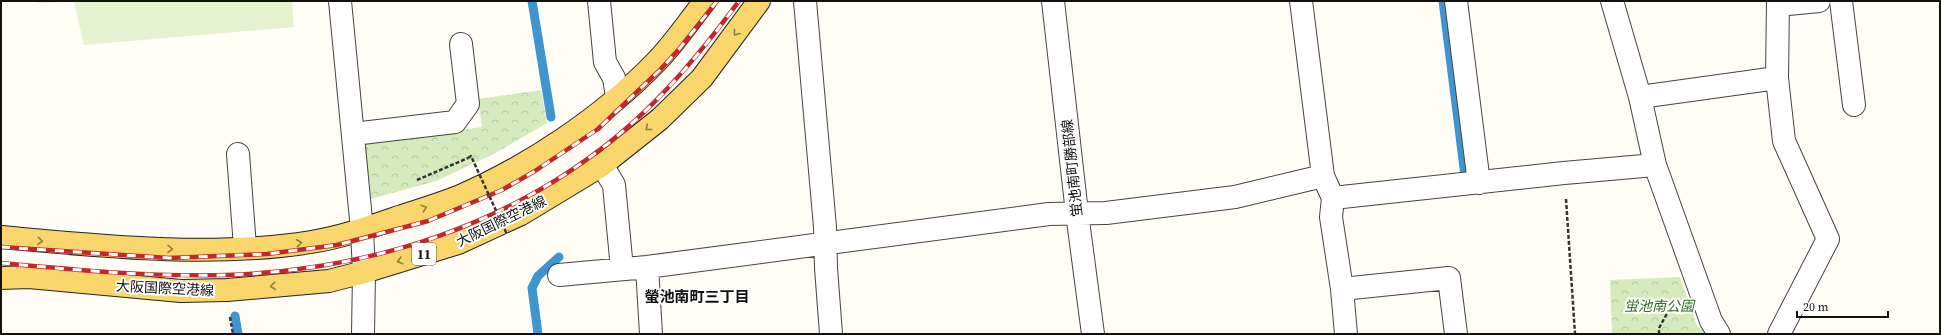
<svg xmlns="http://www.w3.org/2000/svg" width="1941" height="335" font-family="'Source Serif 4','Noto Sans JP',serif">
  <defs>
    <pattern id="park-crowns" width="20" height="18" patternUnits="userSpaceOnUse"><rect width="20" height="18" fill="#d5ebbd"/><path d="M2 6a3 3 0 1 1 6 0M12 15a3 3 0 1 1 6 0" fill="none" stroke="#b6c8a1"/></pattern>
  </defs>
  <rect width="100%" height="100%" fill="#fffdf5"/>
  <!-- park -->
  <path fill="url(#park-crowns)" d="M541,90L547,123L492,155L436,181L371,199L363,144L482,127L478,99Z
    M1680,277L1697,326L1707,334H1612L1610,280Z"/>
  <!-- pitch -->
  <path fill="#e6f2cf" d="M37,1H292L294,27L84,45L74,2L37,3Z"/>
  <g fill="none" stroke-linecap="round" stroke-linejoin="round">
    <!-- stream -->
    <path stroke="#3f96cf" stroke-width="9" d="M532,1L551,117
      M1443,1L1465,176
      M235,316L238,334
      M538,334L532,288L538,276L559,257"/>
    <defs>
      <path id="minor" d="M340,1L362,230L364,272L363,334
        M599,1L605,62L614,78L617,97
        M805,1L825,227L826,268L831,334
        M1053,1L1077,213L1093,334
        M1301,1L1323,176L1333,198L1331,217L1342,289L1346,334
        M1456,1L1479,183
        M1612,1L1640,97L1655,165L1711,321L1719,334
        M1778,1L1777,78L1784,141L1828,239L1779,334
        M1841,1L1854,105
        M1778,5L1819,1
        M1640,97L1777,78
        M353,134L455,122L468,104L461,44
        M238,154L245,247
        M602,165L614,185L622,269
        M1333,198L1564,173L1655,165
        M647,267L651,334
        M559,275L647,267L1049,214L1106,213L1235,197L1323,176
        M1342,289L1449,278L1456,334"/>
      <path id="major" d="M1,237C101,246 212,258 311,242C343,237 373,226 402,216C421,210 440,204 458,197C528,167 603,117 656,62C674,44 689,21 705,1
        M1,278L29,277L181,291L227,290L329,281L364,272L458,243L521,214L602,165L660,119L702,78L759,1"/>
    </defs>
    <!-- minor casing -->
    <use href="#minor" stroke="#444" stroke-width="24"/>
    <!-- major casing -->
    <use href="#major" stroke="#222" stroke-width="24"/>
    <!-- path -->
    <path stroke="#333" stroke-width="2.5" stroke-dasharray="4 2" stroke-linecap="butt" d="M417,180L468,158
      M1566,199L1575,334
      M230,317L233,334
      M1659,334V328L1669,310L1678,308"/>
    <!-- minor -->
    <use href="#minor" stroke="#fff" stroke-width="22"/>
    <!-- major -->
    <use href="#major" stroke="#f9d66b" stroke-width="22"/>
    <defs>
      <path id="rail" d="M1,247L169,258L267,254L337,245L428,221L502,190L535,171L598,129L660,70L680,48L717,1
        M1,263C76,270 151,277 226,275C373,270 517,224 629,126C671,89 706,46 739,1"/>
    </defs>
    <!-- rail casing -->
    <use href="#rail" stroke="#c4262e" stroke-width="4.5"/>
    <!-- rail -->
    <use href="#rail" stroke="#fff" stroke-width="3" stroke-dasharray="9" stroke-linecap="butt"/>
    <!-- path-bridge -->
    <path stroke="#333" stroke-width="2.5" stroke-dasharray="4 2" stroke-linecap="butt" d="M468,158L471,156L504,228L506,232L509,231"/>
  </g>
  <!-- one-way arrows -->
  <defs><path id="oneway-chevron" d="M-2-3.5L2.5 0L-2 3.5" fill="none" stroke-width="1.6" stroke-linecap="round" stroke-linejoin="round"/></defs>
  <g stroke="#917d42">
    <use href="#oneway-chevron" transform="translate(736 33) rotate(128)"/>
    <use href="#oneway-chevron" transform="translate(648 128) rotate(141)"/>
    <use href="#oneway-chevron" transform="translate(424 208) rotate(-19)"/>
    <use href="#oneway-chevron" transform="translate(40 241) rotate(5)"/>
    <use href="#oneway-chevron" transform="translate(299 243) rotate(-6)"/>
    <use href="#oneway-chevron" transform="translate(170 249) rotate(1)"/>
    <use href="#oneway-chevron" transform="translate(400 261) rotate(163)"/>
    <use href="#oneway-chevron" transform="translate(273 286) rotate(175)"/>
  </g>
  <g text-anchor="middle" stroke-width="4" stroke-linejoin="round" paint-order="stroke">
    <!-- shield labels -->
    <rect fill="#fff" stroke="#585858" stroke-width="1" x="412" y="243" width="24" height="22" rx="3"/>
    <g font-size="13" font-weight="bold" fill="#111">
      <text x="424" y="259">11</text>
    </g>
    <!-- street labels -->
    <g font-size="14" fill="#111" stroke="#fff">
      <text transform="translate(1072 168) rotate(-96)" y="5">蛍池南町勝部線</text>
      <text transform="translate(501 221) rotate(-26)" y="5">大阪国際空港線</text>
      <text transform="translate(165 288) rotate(3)" y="5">大阪国際空港線</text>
    </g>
    <!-- park labels -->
    <g font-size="14" font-style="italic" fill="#2f6b1f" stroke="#fff">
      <text x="1659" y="311">蛍池南公園</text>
    </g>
    <!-- neighbourhood labels -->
    <g font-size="15" font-weight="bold" fill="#111" stroke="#fff">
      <text x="697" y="302">螢池南町三丁目</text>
    </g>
  </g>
  <!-- border -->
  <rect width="1941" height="335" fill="none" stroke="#111111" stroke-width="4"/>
  <!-- scale -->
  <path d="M1797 311v6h91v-6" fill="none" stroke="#111111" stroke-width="2"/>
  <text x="1803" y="311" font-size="12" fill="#111111" stroke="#ffffff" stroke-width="3" paint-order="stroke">20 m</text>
</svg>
